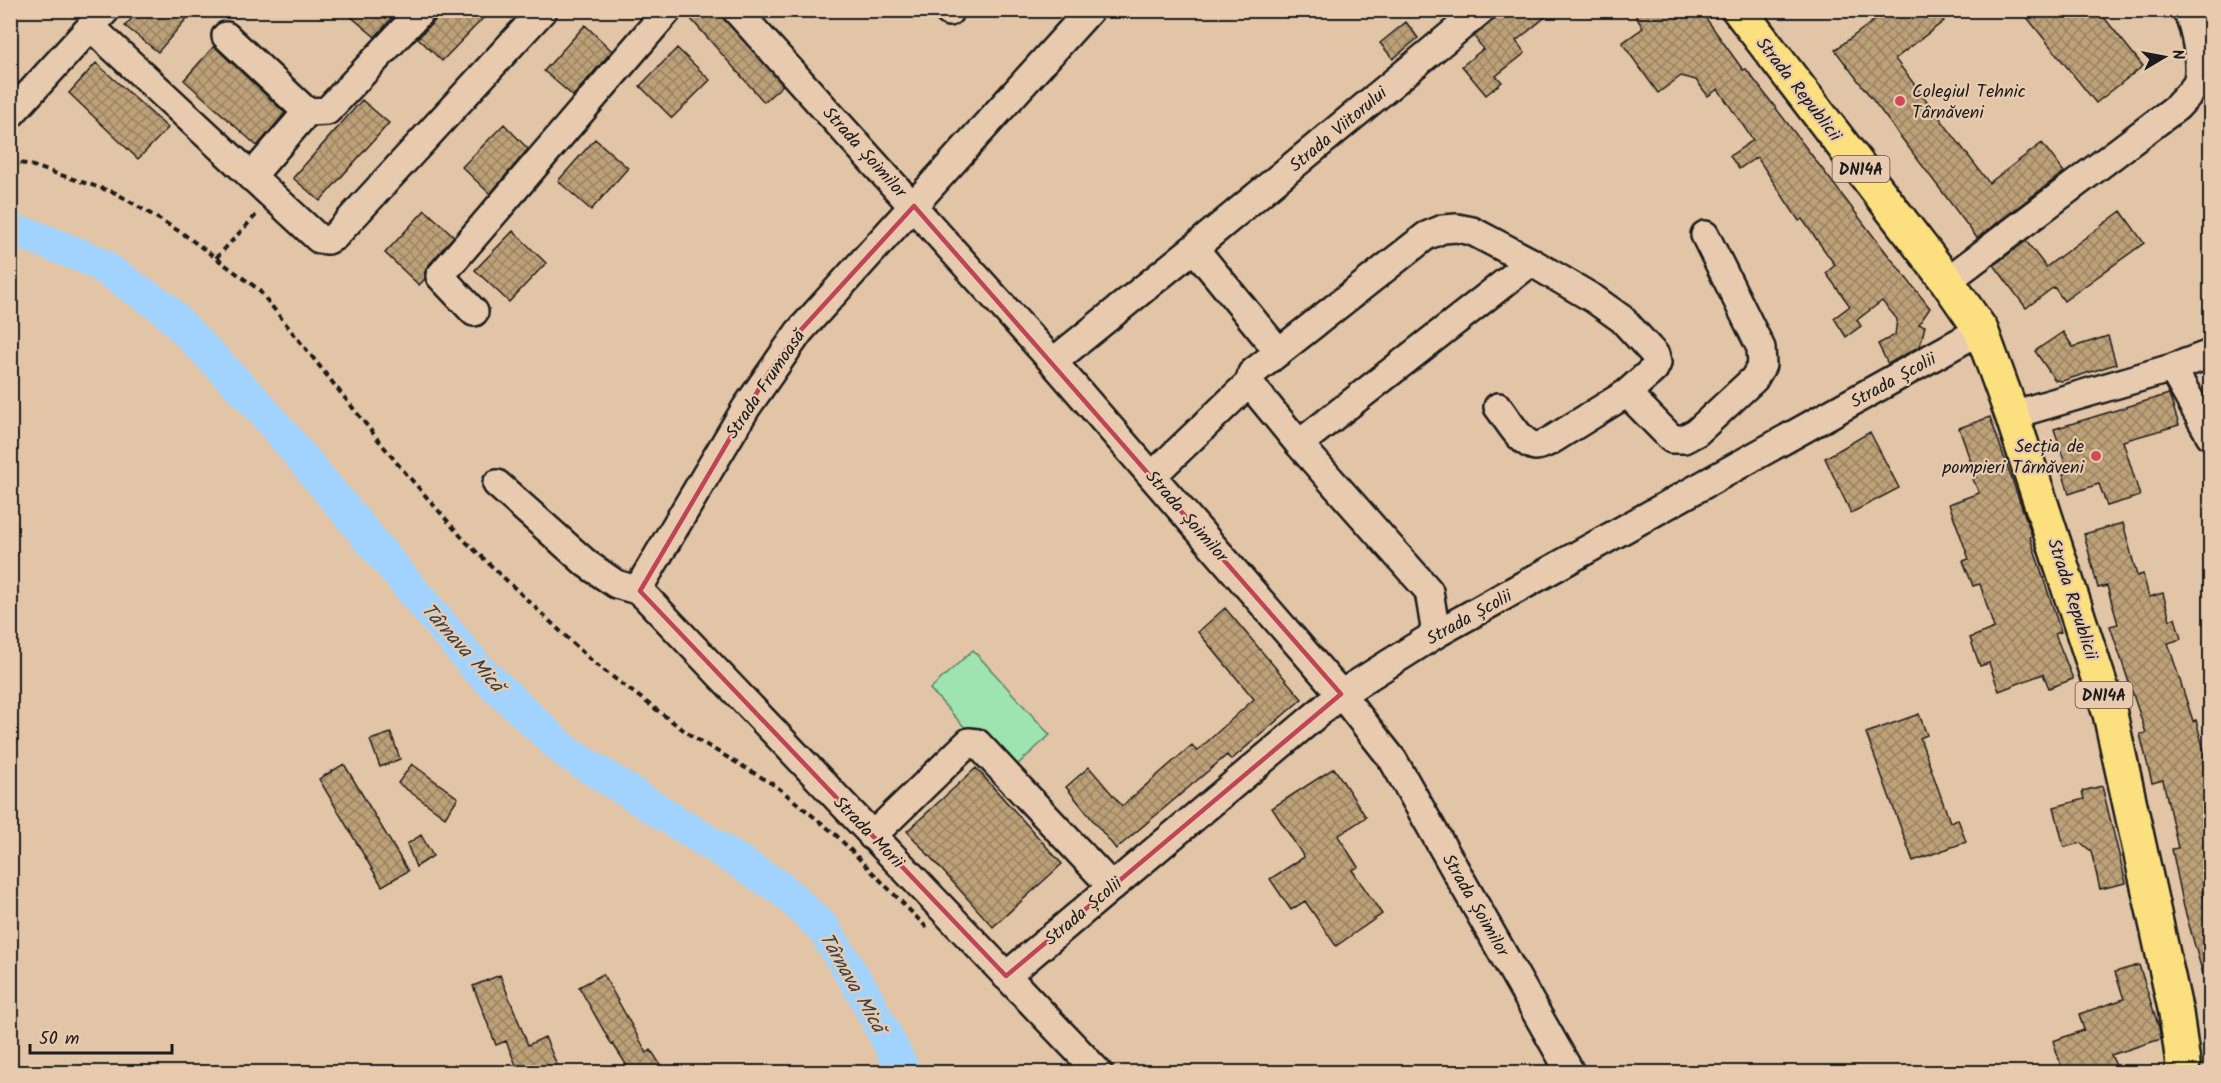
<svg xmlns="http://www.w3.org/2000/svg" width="2221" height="1083" font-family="Kalam,sans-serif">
  <defs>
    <pattern id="building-cross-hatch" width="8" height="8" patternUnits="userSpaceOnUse" patternTransform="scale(1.5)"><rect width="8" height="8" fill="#bda178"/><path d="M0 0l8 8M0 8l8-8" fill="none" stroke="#998262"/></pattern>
  </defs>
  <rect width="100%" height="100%" fill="#e2c5a6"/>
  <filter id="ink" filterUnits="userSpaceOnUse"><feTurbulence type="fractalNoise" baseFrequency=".0167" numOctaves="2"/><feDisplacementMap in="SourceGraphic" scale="12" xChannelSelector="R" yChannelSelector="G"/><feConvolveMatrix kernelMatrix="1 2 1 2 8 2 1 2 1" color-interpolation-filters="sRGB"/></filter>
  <g filter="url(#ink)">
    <!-- pitch -->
    <path fill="#9de4b1" stroke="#5c8066" stroke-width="1.5" d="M973,650L1050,735L1007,774L930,689Z"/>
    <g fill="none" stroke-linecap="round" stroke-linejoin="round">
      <!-- river -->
      <path stroke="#a2d3fe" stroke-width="34" d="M10,231L32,236L96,262L164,308L259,406L476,667L566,752L782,889L823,928L864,994L904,1072"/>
    </g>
    <!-- building -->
    <path fill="url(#building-cross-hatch)" stroke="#1c1c1c" stroke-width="1.5" d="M139,10H194L158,52L125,26Z
      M343,10H388L394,16L375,37Z
      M445,10H491L442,61L418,38Z
      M683,10H717L783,85L764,102Z
      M1506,10H1554L1516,41L1525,53L1496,76L1502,82L1486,95L1462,66L1483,49L1474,36Z
      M1632,10H1700L1743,70L1746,69L1874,237L1930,308L1919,324L1925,326L1920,346L1888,364L1878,344L1895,335L1897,319L1882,301L1857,320L1861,326L1846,337L1834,318L1850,306L1826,273L1835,265L1802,219L1799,221L1757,157L1739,169L1730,156L1753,140L1718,89L1708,96L1696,80L1681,76L1658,93L1622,43L1643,28Z
      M1888,10H1937L1944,21L1895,59L1989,183L2042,143L2064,172L1977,238L1835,50Z
      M2021,10H2098L2143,66L2096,103Z
      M1406,22L1418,38L1393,59L1380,43Z
      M585,25L612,51L573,96L544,71Z
      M214,46L285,113L257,146L184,80Z
      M677,48L710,80L672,118L640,86Z
      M96,63L168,128L138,159L69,93Z
      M362,100L389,123L320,201L293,178Z
      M504,124L528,149L490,194L462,167Z
      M595,139L628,168L591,210L558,181Z
      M425,210L454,236L428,266L425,272V279L419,285L385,253Z
      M2121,211L2144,243L2064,301L2054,287L2026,308L1994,265L2026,241L2046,267Z
      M513,231L546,263L509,302L475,270Z
      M2063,332L2073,347L2108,336L2116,364L2062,381L2055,380L2035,351Z
      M2169,394L2179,425L2123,441L2140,496L2107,506L2099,484L2069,494L2063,474L2068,473L2054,429Z
      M1990,417L2032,536L2030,537L2061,632L2055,634L2073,679L2049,688L2043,674L1999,691L1989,663L1980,666L1970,638L1994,628L1980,584L1973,586L1963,561L1969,559L1949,504L1979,493L1973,479L1976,477L1959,428Z
      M1870,432L1899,488L1851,513L1825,458Z
      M2123,523L2137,576L2143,574L2149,597L2163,593L2170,620L2175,618L2181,639L2168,643L2193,721L2196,720L2211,778V889L2202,891L2211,923V985H2206L2184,907L2172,849L2178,848L2163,780L2152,783L2140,734L2146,733L2110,626L2118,624L2107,586L2098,588L2084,534Z
      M1225,608L1302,699L1231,760L1227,755L1116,849L1066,787L1089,767L1122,806L1192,745L1197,751L1254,699L1198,632Z
      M1919,714L1927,735L1920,738L1950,822L1958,819L1966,842L1913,861L1866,733Z
      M391,733L400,759L380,767L370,740Z
      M344,764L408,871L382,886L319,779Z
      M412,764L458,798L445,817L398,783Z
      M976,768L1062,864L993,927L907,831Z
      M1334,768L1366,817L1338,836L1358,867L1352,870L1382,914L1336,946L1305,901L1291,910L1270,879L1304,857L1272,808Z
      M2102,786L2126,883L2100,889L2091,851L2081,843L2064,847L2054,807L2084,799L2082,791Z
      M421,835L433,856L416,867L407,844Z
      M2139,965L2159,1028L2161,1039L2111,1055L2119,1072H2063L2053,1041L2084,1030L2079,1014L2124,999L2115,972Z
      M603,974L647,1053L651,1050L665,1072H631L613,1044L612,1045L579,987Z
      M500,975L528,1045L545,1037L560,1072H519L506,1041L496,1045L473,986Z"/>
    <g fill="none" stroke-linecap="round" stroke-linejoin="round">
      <defs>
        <path id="minor" d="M736,10L1053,362L1341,694L1393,760L1570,1072
          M947,10L949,12
          M91,27L319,239L328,240L335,236L543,10
          M226,36L307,112L327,111L422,10
          M10,115L106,10
          M251,177L307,112
          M1194,248L1279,352
          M1947,281L2177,107C2183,100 2191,93 2196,85C2204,71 2195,24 2186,10
          M474,312L440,276L668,10
          M1053,362L1194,248L1481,10
          M2172,368L2210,435
          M1627,393L1672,439H1684L1697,432L1754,379L1762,365L1761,348L1705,235
          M2012,415L2172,368L2210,354
          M1299,444L1531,262
          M1152,476L1250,382
          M497,484L587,564L616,584L640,591
          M640,591L641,584L746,408L799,332L1090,10
          M640,591L1098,1072
          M1436,634L1429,591L1299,444L1254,389L1250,382L1252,373L1426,236L1443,229L1457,228L1472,231L1531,262L1594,299L1622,319L1655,355L1657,363L1654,369L1627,393L1550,441C1546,443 1540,446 1536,446C1520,444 1507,418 1498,407
          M872,836L969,742L977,743L1112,887
          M1006,976L1341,694L1436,634L1981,330"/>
        <path id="major" d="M1739,10L1947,281L1981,330L2012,415L2110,714L2176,1013L2183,1063L2181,1072"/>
      </defs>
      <!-- minor casing -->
      <use href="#minor" stroke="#1c1c1c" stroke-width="32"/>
      <!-- major casing -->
      <use href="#major" stroke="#1c1c1c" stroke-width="38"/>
      <!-- path -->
      <path stroke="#1c1c1c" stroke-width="4" stroke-dasharray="6 4.5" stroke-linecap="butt" d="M10,162L27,164L116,193L182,233L258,289L396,462L465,541L594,663L693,737L776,786L835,834L930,931
        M216,258L258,213"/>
      <!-- minor -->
      <use href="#minor" stroke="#e8cbaf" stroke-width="27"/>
      <!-- major -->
      <use href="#major" stroke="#fce080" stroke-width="33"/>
    </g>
  </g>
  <!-- marked area -->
  <path fill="none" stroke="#bf4455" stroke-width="4.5" stroke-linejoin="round" d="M914,206L1341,694L1006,976L640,591L769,372L799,332Z"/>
  <!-- markers -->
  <g fill="#d1495b" stroke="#e8cbaf" stroke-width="2">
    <circle cx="1900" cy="101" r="6"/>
    <circle cx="2096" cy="456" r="6"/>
  </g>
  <g text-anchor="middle" stroke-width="4.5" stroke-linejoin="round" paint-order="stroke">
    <!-- shield labels -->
    <g fill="#e8cbaf" stroke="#595048" stroke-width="1.5">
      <rect x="1832.5" y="156" width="57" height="26" rx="4.5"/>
      <rect x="2075.5" y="682" width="57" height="26" rx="4.5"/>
    </g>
    <g font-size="16" font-weight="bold" fill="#1c1c1c">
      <text x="1861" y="175">DN14A</text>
      <text x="2104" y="701">DN14A</text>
    </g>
    <!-- street labels -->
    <g font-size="18" fill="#1c1c1c" stroke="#e8cbaf">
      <text transform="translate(1799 89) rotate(52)" y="6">Strada Republicii</text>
      <text transform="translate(1338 129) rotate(-40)" y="6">Strada Viitorului</text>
      <text transform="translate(865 152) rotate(48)" y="6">Strada Șoimilor</text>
      <text transform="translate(1893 380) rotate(-29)" y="6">Strada Școlii</text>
      <text transform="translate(765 384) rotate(-56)" y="6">Strada Frumoasă</text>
      <text transform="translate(1187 516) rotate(49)" y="6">Strada Șoimilor</text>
      <text transform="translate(2073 599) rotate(72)" y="6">Strada Republicii</text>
      <text transform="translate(1469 617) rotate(-29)" y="6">Strada Școlii</text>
      <text transform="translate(869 832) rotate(46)" y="6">Strada Morii</text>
      <text transform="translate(1476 905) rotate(60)" y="6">Strada Șoimilor</text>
      <text transform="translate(1083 911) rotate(-40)" y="6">Strada Școlii</text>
    </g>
    <!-- poi labels -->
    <g font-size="18" fill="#1c1c1c" stroke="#e8cbaf" text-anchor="start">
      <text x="1912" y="97">Colegiul Tehnic<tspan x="1912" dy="21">Târnăveni</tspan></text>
      <text x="2084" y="452" text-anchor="end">Secția de<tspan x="2084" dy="21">pompieri Târnăveni</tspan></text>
    </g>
    <!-- water labels -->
    <g font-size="20" font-style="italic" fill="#374149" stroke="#e8cbaf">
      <text transform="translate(463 647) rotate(48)" y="7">Târnava Mică</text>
      <text transform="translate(853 982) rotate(60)" y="7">Târnava Mică</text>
    </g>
  </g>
  <!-- margin -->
  <rect width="2221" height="1083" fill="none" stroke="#e8cbaf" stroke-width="36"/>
  <rect x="18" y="18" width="2185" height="1047" fill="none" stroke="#1c1c1c" stroke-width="2" filter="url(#ink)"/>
  <!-- north arrow -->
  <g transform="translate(2164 57) rotate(80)" stroke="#e8cbaf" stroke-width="4.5" paint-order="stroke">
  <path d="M0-4.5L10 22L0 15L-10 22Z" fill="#1c1c1c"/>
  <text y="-9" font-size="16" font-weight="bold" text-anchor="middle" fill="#1c1c1c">N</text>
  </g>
  <!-- scale -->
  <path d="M30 1044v9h142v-9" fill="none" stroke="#1c1c1c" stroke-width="3"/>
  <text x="39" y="1044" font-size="18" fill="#1c1c1c" stroke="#e8cbaf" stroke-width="4.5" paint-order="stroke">50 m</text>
</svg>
